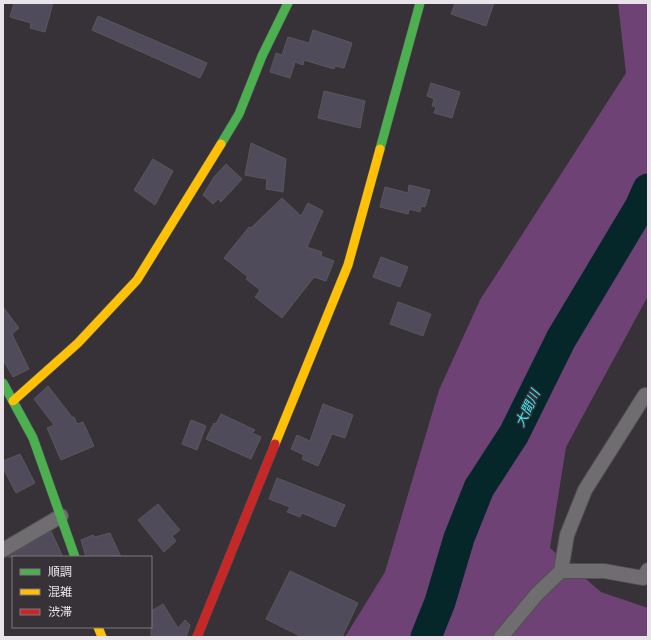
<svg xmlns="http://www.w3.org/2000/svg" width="651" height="640" font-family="Literata,'Noto Sans JP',serif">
  <rect width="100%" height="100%" fill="#363237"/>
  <!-- forest -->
  <path fill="#6f4275" d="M618,3H648V296L566,447L550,548L601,592L648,608V637H345L385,572L439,390L480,300L626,73Z"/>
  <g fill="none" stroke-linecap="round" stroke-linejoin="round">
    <!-- river -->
    <path stroke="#05272a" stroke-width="31" d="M426,637L440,602L459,538L479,488L514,434L561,339L640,207L648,189"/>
  </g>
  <!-- building -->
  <path fill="#504b5a" stroke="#59575b" d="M14,3H53L45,32L30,28L31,23L10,17Z
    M455,3H494L486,26L451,14Z
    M98,16L207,63L200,78L92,30Z
    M313,30L352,43L344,68L335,66L334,69L304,60L303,65L295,62L290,78L270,72L276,53L282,55L288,37L309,43Z
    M431,83L460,92L452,118L434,113L436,107L432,106L434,99L427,96Z
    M324,91L365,101L360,128L318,118Z
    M251,143L286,159L283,192L266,189L267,179L245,175Z
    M153,159L173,171L155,205L134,190Z
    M226,164L242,179L221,202L218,199L213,204L203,195L214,177Z
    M409,185L430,190L425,207L421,206L420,212L409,209L408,214L380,207L385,187L408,193Z
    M282,198L301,216L308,203L323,211L307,247L322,252L321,256L334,261L326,281L314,277L282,318L255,297L260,290L246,279L248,277L224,258L249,227L251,228Z
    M381,257L408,267L400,287L373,277Z
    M398,302L431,314L423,336L390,324Z
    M3,307L19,328L12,334L29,369L13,377L3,360Z
    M48,386L72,417H74L77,424L83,422L94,446L61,460L47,428L54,425L34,399Z
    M323,404L353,415L345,438L332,434L318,466L302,459L304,455L291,449L297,435L310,441Z
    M221,414L255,430L252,433L261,437L251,459L206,439L214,423L216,424Z
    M191,420L206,426L197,450L182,444Z
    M20,454L35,483L16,493L3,468V461Z
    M277,478L345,505L335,527L302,513L300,517L287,512L290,507L269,499Z
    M158,504L180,530L172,536L176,541L164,552L138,520Z
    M51,531L63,557H8Z
    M110,533L121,557H86L81,540L93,535L95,537Z
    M290,571L358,603L342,637H302L266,619Z
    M163,604L178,628L185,620L190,625L186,637H151V611Z"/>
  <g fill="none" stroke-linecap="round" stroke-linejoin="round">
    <defs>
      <path id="street" d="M3,550L61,516
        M561,571L567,535L585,490L645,395
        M501,637L537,594L561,571H604L643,578L648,570"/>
      <path id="fast" d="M221,144L239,114L262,56L288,3
        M380,149L420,3
        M3,383L33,438L75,557"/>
      <path id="slow" d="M13,401L78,343L137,280L221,144
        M275,444L348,265L380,149
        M98,627L102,637"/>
      <path id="jam" d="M197,637L275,444"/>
    </defs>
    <!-- street casing -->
    <use href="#street" stroke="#524f53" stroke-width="16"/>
    <!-- fast casing -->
    <use href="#fast" stroke="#524f53" stroke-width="10"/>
    <!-- slow casing -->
    <use href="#slow" stroke="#524f53" stroke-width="10"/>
    <!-- jam casing -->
    <use href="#jam" stroke="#524f53" stroke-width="10"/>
    <!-- street -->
    <use href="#street" stroke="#6f6d6f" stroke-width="14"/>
    <!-- fast -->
    <use href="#fast" stroke="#4caf50" stroke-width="9"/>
    <!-- slow -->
    <use href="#slow" stroke="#ffc107" stroke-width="9"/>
    <!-- jam -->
    <use href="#jam" stroke="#c62828" stroke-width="9"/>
  </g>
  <g text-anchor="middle" stroke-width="3" stroke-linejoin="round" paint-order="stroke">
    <!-- water labels -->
    <g font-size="13" font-style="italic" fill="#3af0fd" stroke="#373138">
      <text transform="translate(527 408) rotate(-64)" y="5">大間川</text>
    </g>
  </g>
  <!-- border -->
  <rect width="651" height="640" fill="none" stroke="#e9e4e9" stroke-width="8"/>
  <!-- legend -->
  <rect x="12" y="556" width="140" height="72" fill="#373138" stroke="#7e797f"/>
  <rect x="20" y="569" width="20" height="6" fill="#4caf50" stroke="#7e797f"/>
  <text x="48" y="576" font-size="12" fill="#e9e4e9">順調</text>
  <rect x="20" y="589" width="20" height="6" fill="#ffc107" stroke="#7e797f"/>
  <text x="48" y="596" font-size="12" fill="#e9e4e9">混雑</text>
  <rect x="20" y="609" width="20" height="6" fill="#c62828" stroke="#7e797f"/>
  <text x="48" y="616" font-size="12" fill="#e9e4e9">渋滞</text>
</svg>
